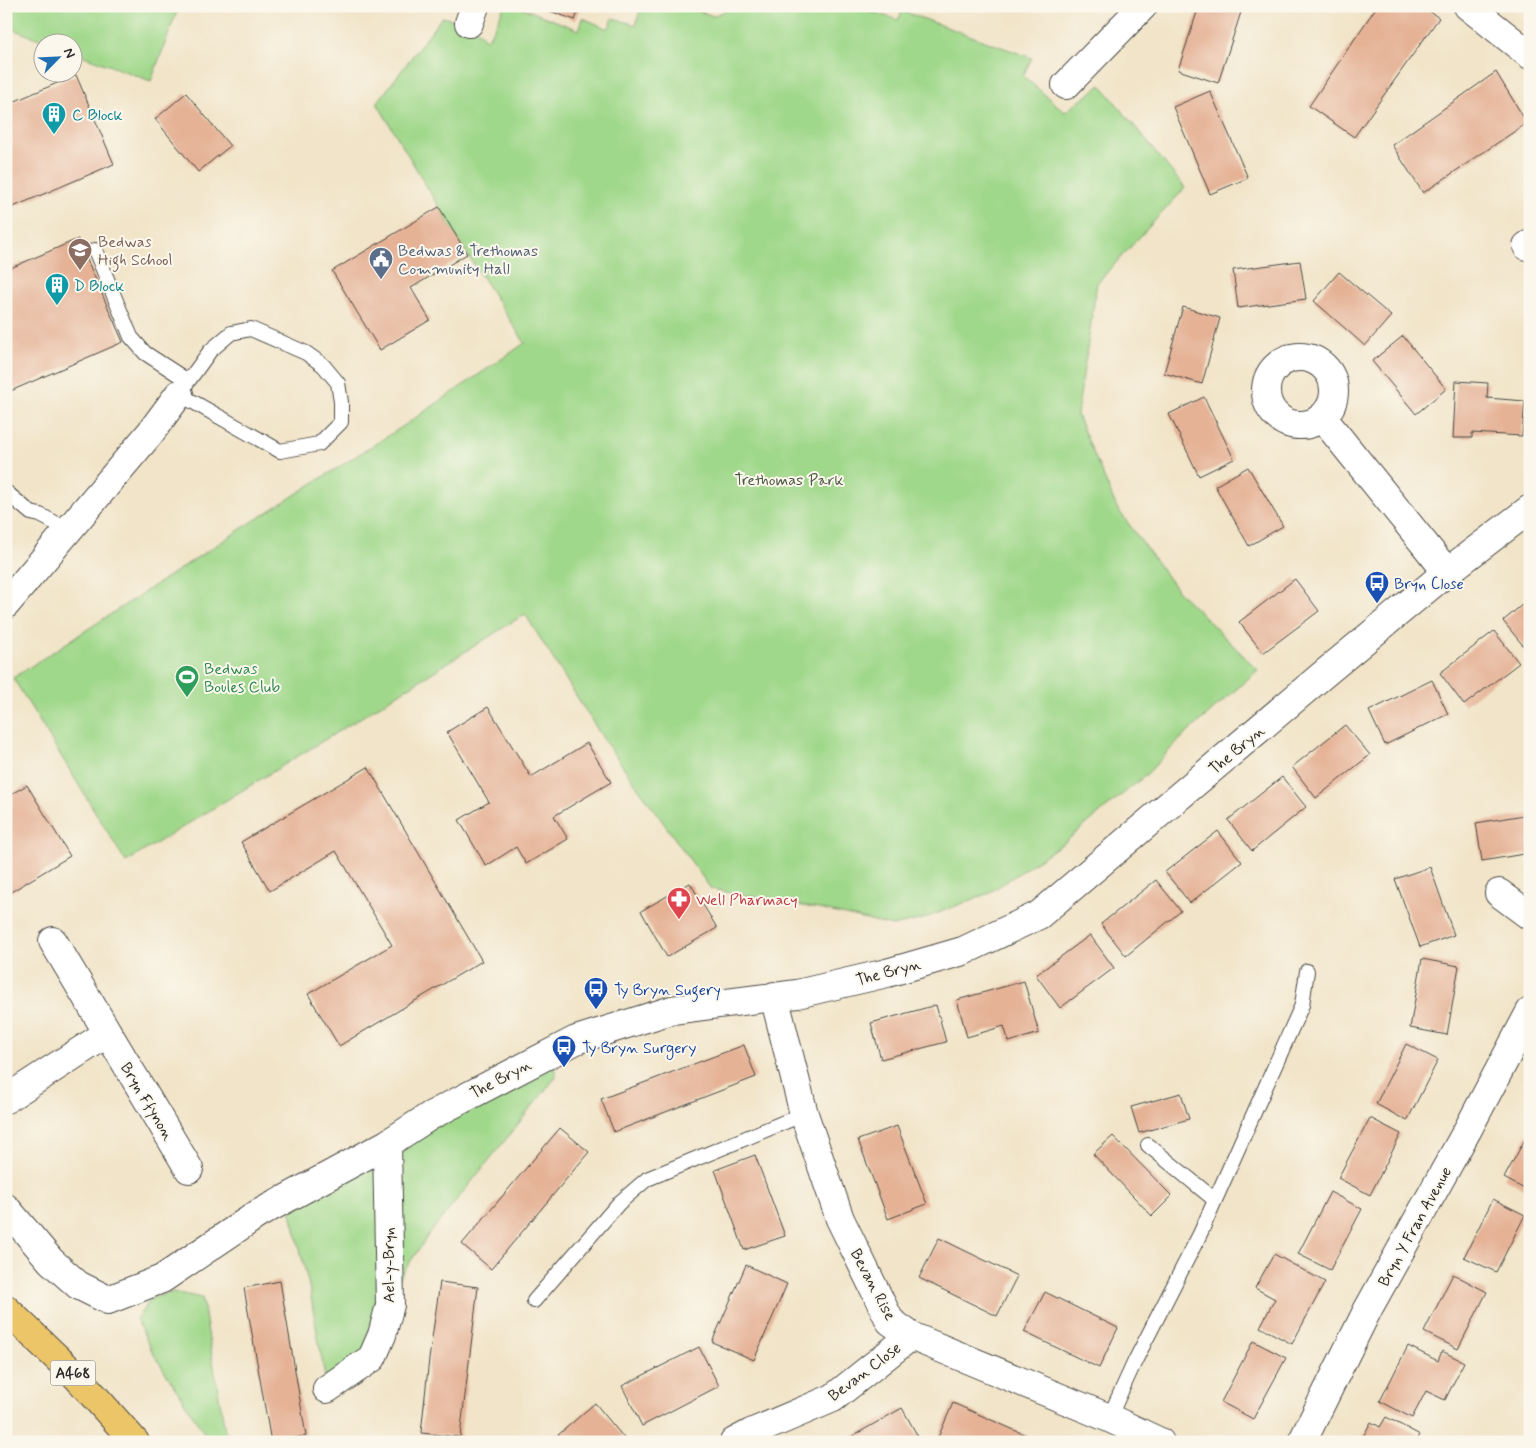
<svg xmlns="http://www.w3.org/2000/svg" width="1536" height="1448" font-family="Mynerve,sans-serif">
  <rect width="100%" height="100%" fill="#fbf7ec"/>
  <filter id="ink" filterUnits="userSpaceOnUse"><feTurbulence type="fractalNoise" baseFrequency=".02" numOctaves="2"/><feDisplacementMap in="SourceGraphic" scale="10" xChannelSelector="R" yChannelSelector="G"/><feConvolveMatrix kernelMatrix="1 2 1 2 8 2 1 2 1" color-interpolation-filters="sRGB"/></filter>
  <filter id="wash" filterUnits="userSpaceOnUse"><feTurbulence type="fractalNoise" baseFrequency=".0096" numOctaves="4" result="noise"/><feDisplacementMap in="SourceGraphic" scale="20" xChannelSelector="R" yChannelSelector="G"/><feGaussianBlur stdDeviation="1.12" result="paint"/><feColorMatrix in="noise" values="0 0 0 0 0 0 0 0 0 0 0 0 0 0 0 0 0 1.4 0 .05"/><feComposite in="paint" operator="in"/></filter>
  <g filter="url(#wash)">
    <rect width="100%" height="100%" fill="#f1e4c8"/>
    <!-- green -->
    <path fill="#a0d88b" stroke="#66825b" d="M6,6H179L151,81L73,52L72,42H48L6,27Z
      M504,6H517L579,30L583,18L608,29L613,18L636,25L641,6H685L713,16L737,6H854L898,20L902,11L1032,58L1023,76L1065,112L1101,85L1185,188L1097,283L1077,415L1117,508L1177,590L1258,670L1176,743L1147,774L1065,842L989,893L920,920L892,926L824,910L711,889L604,740L525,614L360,718L126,862L13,678L241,529L405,425L525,343L467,254L377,103L442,17L469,23L487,40L499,19Z
      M556,1049V1077L427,1237L390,1292L382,1334L327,1389L309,1286L287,1197Z
      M173,1292L202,1298L227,1442H210L153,1353L136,1319L152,1298Z"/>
    <g id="blocks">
      <!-- building -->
      <path fill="#e5b296" d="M536,6H580L575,20Z
        M1199,6H1243L1218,83L1178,70Z
        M1377,6H1422L1439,18L1354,137L1309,106Z
        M1496,72L1527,123L1423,193L1392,145Z
        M76,75L114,164L6,210V105Z
        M1210,91L1248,178L1210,194L1173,107Z
        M186,93L230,146L198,172L155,119Z
        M439,207L467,254L411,288L430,320L380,350L332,271Z
        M78,239L123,342L6,393V270Z
        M1300,261L1306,299L1238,308L1233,270Z
        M1339,272L1391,316L1365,346L1314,301Z
        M1183,307L1220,318L1202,384L1164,373Z
        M1403,336L1446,389L1416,414L1372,361Z
        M1456,381L1488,383L1487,398L1525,401L1522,436L1472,433V438H1453Z
        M1204,397L1234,459L1199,476L1169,414Z
        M1248,467L1283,526L1249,546L1215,486Z
        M1295,579L1319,611L1263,653L1239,622Z
        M1530,598V654L1503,621Z
        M1494,631L1519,663L1464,705L1440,673Z
        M1432,680L1448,714L1385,745L1369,711Z
        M488,707L531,777L587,743L611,782L554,816L568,839L526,864L516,847L486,866L459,820L489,802L447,732Z
        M1345,725L1370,755L1316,798L1292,767Z
        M368,767L482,961L339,1046L308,994L392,945L336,851L270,891L241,842Z
        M1282,777L1306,807L1252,851L1228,820Z
        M27,785L70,856L6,895V797Z
        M1530,814V853L1482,861L1476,823Z
        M1218,831L1242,862L1190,903L1165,872Z
        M1430,867L1454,935L1420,947L1395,879Z
        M1156,880L1181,911L1126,956L1101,924Z
        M690,883L717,928L667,957L641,911Z
        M1090,935L1114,968L1060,1008L1036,975Z
        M1422,959L1459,966L1447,1035L1410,1028Z
        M1024,981L1039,1033L1009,1042L1004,1026L967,1037L957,1000Z
        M936,1005L946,1042L881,1059L871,1023Z
        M1406,1044L1438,1060L1407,1121L1376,1104Z
        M744,1045L756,1077L614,1132L601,1099Z
        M1181,1093L1189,1119L1139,1133L1131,1107Z
        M1370,1118L1401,1134L1370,1195L1338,1178Z
        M897,1126L927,1204L888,1219L858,1140Z
        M560,1128L589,1152L491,1269L462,1244Z
        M1530,1130V1192L1504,1178Z
        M1113,1136L1172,1196L1152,1216L1093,1154Z
        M755,1155L785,1236L744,1250L715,1170Z
        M1330,1192L1362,1209L1330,1270L1298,1254Z
        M1493,1199L1525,1215L1496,1272L1464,1257Z
        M939,1238L1017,1276L997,1316L919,1278Z
        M1274,1254L1325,1282L1292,1344L1260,1327L1275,1299L1255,1288Z
        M746,1265L787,1284L754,1360L712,1342Z
        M1453,1274L1487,1292L1458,1349L1424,1332Z
        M280,1281L306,1436L271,1442L244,1288Z
        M440,1282L478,1287L460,1437L421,1433L429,1359Z
        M1045,1292L1118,1328L1099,1368L1024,1332Z
        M1253,1341L1286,1358L1253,1419L1221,1402Z
        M1408,1346L1438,1361L1442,1351L1464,1362L1445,1400L1426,1391L1412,1418L1380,1401Z
        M699,1347L719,1386L642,1426L622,1386Z
        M595,1403L624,1438L620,1442H550Z
        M953,1403L1030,1437L1028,1442H936Z
        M902,1408L921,1442H842L865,1429Z
        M1386,1417L1420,1435L1416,1442H1360L1371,1422L1380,1427Z
        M398,1438V1442H330V1440Z"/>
    </g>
  </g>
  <g filter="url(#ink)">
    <use href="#blocks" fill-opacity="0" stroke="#494743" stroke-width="1"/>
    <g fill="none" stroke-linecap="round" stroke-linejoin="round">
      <defs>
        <path id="service" d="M95,250L131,337L145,353L188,381
          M251,329L306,353L323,365L338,383L341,402V422L319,444L280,451L179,394L210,351L231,333Z
          M6,492L31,513L40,515L69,530
          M1148,1145L1215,1200
          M534,1301L619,1203L647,1179L804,1114
          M1109,1418L1135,1361L1200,1234L1302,1005L1307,971"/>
        <path id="minor" d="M1468,6L1530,55
          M469,23L475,6
          M1066,85L1143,6
          M1527,246L1530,244
          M1266 391a34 34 0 1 1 68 0a34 34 0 1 1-68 0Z
          M1322,417L1447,572
          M6,604L151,432L179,394
          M1499,893L1530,916
          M53,941L189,1169
          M774,996L804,1114L840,1219L890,1321L911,1336L1109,1418L1160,1442
          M6,1099L108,1033
          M6,1208L51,1261L78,1285L108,1300L162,1279L258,1214L387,1144L430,1116L576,1040L672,1010L797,994L887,973L963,951L1039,915L1325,673L1447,572L1530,509
          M327,1389L372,1358L382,1335L390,1305L387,1144
          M734,1442L751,1433L833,1398L911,1336
          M1302,1442L1368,1309L1468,1129L1530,1012"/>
        <path id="primary" d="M6,1309L78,1378L135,1442"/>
      </defs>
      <!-- service casing -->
      <use href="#service" stroke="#494743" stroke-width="16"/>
      <!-- minor casing -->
      <use href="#minor" stroke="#494743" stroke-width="30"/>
      <!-- primary casing -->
      <use href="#primary" stroke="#494743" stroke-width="30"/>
      <!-- service -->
      <use href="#service" stroke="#fff" stroke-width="14"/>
      <!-- minor -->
      <use href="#minor" stroke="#fff" stroke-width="28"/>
      <!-- primary -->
      <use href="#primary" stroke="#edc569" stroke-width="28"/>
    </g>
  </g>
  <!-- icons -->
  <defs>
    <symbol id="building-pin" viewBox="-11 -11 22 30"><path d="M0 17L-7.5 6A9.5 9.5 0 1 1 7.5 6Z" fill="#0f9aa8" stroke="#fbf7ec"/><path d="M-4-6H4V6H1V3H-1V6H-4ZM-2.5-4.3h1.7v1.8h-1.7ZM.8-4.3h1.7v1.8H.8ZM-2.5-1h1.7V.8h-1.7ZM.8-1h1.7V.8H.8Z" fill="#fff"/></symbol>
    <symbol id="school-pin" viewBox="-11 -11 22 30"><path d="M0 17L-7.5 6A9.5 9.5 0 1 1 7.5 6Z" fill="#8d6e63" stroke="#fbf7ec"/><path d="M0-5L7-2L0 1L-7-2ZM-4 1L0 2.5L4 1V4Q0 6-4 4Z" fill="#fff"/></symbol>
    <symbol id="civic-pin" viewBox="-11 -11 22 30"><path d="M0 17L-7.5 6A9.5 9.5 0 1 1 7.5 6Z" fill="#5c6f8a" stroke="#fbf7ec"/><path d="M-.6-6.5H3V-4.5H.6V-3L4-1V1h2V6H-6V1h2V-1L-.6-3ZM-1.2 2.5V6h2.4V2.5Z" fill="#fff"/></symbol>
    <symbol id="bus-pin" viewBox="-11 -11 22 30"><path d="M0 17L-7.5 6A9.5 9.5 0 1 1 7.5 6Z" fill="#1a4fb4" stroke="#fbf7ec"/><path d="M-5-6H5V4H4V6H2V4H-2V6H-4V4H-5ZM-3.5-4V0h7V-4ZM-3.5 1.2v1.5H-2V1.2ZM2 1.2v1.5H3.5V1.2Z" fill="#fff"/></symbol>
    <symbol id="stadium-pin" viewBox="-11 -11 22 30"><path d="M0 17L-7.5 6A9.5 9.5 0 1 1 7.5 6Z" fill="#2e9e5b" stroke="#fbf7ec"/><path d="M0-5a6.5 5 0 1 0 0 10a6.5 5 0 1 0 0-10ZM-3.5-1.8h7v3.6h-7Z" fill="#fff"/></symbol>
    <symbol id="pharmacy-pin" viewBox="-11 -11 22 30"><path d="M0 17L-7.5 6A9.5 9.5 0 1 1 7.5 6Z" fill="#e0444e" stroke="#fbf7ec"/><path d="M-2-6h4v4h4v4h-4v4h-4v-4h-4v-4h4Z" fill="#fff"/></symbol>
  </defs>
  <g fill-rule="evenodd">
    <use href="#building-pin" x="40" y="100" width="28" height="38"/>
    <use href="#school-pin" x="66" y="236" width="28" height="38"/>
    <use href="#civic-pin" x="367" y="245" width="28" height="38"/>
    <use href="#building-pin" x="43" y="271" width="28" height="38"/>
    <use href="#bus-pin" x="1363" y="569" width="28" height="38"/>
    <use href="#stadium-pin" x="173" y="663" width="28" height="38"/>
    <use href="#pharmacy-pin" x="665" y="885" width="28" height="38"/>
    <use href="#bus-pin" x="582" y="975" width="28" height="38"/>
    <use href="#bus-pin" x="550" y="1033" width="28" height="38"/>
  </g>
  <g text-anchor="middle" stroke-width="4" stroke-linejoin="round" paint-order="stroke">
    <!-- shield labels -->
    <rect fill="#fbf7ec" stroke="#696865" stroke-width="1" x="50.5" y="1360.5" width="45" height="25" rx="4"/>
    <g font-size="15" font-weight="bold" fill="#2b2b2b">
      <text x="73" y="1378">A468</text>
    </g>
    <!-- culture labels -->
    <g font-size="16" fill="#0d838f" stroke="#fbf7ec" text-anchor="start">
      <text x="72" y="120">C Block</text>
      <text x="74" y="291">D Block</text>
    </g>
    <!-- education labels -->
    <g font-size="16" fill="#785e54" stroke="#fbf7ec" text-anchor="start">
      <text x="98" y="247">Bedwas<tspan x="98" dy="18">High School</tspan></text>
    </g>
    <!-- service labels -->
    <g font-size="16" fill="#4e5e75" stroke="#fbf7ec" text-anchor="start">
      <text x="398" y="256">Bedwas &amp; Trethomas<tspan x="398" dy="18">Community Hall</tspan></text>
    </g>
    <!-- park labels -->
    <g font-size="16" fill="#485643" stroke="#fbf7ec">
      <text x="789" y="485">Trethomas Park</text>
    </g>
    <!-- transit labels -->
    <g font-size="16" fill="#164399" stroke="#fbf7ec" text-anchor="start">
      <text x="1394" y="589">Bryn Close</text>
      <text x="614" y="995">Ty Bryn Sugery</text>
      <text x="582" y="1053">Ty Bryn Surgery</text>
    </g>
    <!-- leisure labels -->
    <g font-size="16" fill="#27864d" stroke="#fbf7ec" text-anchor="start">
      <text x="204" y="674">Bedwas<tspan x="204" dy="18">Boules Club</tspan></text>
    </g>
    <!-- street labels -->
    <g font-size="16" fill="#2b2b2b" stroke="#fbf7ec">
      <text transform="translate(1236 749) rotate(-40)" y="6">The Bryn</text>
      <text transform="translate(888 971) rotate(-15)" y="6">The Bryn</text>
      <text transform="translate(500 1078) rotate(-28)" y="6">The Bryn</text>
      <text transform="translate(148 1101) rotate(59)" y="6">Bryn Ffynon</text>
      <text transform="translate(1414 1226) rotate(-61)" y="6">Bryn Y Fran Avenue</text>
      <text transform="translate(388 1265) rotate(-90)" y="6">Ael-y-Bryn</text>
      <text transform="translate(874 1284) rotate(62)" y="6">Bevan Rise</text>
      <text transform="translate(864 1371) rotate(-37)" y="6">Bevan Close</text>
    </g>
    <!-- health labels -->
    <g font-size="16" fill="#be3a42" stroke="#fbf7ec" text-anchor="start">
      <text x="696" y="905">Well Pharmacy</text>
    </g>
  </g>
  <!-- margin -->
  <rect width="1536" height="1448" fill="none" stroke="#fbf7ec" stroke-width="25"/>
  <!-- north arrow -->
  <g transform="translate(58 58) rotate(66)"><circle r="24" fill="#fbf7ec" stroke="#a8a59f"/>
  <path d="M0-4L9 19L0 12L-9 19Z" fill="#1f6fb2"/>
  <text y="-8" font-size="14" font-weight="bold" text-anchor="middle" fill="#2b2b2b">N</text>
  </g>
</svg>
